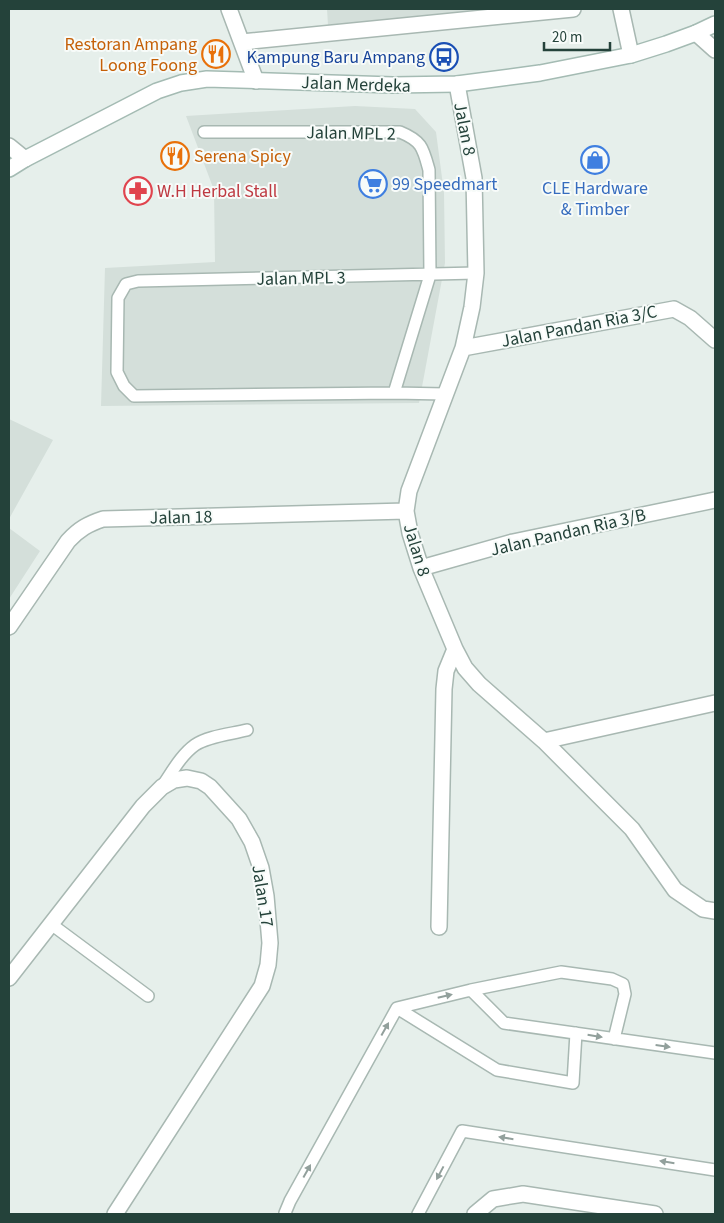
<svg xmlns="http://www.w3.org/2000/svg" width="724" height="1223" font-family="'Source Sans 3',sans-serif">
  <rect width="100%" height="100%" fill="#e6efeb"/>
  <!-- built -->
  <path fill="#d4dfda" d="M327,9H488L328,25Z
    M355,106L415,109L436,132L444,193L445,263L419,403L101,406L105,268L215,262L214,190L186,116Z
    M9,419L53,440L9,519Z
    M9,528L40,551L9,599Z"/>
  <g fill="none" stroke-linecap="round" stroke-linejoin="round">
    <defs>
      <path id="lane" d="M204,132H400C422,141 423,148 429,170L430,275L394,393
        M445,394L394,393L134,396L124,386L117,372L118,298L126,284L138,281L476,273
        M163,785C172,772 181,755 195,745C208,736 231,734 247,730
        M51,924L148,996
        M471,990L561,972L612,979L623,984L625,994L614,1039
        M397,1008L497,1070L573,1083L576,1033
        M286,1214L285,1213L290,1201L397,1008L471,990L504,1023L715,1053
        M418,1214L462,1131L715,1170"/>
      <path id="street" d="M229,9L256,81
        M621,9L631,55
        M696,33L715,50
        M242,42L573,9
        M457,84L474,178L476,273L472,307L463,348L409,491L406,511L410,533L421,568L455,649L465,668L479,684L544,741L632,829L675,890L703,909L715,911
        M9,146L25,159
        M463,348L674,309L690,318L715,340
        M421,568L513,542L715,500
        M9,627L68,541C79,529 88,524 103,519L406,511
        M544,741L715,703
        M439,927L444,689L446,671L455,649
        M9,978L143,806L162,787L174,780L187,778L201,781L210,787L239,819L252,842L261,868L266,896L270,943L268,965L262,986L115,1214
        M475,1214L493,1199L523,1194L655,1214"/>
      <path id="secondary" d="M9,169L25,159L157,91L181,83L207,79L393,85L457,84L540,73L631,55L666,44L696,33L715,24"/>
    </defs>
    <!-- lane casing -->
    <use href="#lane" stroke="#a8b8b2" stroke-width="14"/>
    <!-- street casing -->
    <use href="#street" stroke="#a8b8b2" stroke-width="18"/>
    <!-- secondary casing -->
    <use href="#secondary" stroke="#a4bbb3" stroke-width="18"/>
    <!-- lane -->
    <use href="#lane" stroke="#fff" stroke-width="11"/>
    <!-- street -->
    <use href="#street" stroke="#fff" stroke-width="15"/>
    <!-- secondary -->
    <use href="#secondary" stroke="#fff" stroke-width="15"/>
  </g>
  <!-- one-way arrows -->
  <defs><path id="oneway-solid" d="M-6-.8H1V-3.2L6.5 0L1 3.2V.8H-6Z" transform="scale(1.25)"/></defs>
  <g fill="#92a09c">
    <use href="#oneway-solid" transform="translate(445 996) rotate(-13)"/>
    <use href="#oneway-solid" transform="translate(385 1029) rotate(-61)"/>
    <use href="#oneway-solid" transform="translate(595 1036) rotate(9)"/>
    <use href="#oneway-solid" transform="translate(663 1046) rotate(8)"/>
    <use href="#oneway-solid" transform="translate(506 1138) rotate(-171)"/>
    <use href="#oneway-solid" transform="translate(667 1162) rotate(-171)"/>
    <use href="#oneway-solid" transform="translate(307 1171) rotate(-61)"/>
    <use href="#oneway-solid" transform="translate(440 1173) rotate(118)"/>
  </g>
  <!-- icons -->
  <defs>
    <symbol id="restaurant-ring" viewBox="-11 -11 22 22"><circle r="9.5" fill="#f7fbf9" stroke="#e8710a" stroke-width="1.5"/><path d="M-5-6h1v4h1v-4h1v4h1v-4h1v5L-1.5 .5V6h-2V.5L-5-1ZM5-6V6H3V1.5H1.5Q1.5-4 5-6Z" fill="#e8710a"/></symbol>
    <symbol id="bus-ring" viewBox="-11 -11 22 22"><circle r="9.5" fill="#f7fbf9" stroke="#1a4fb4" stroke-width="1.5"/><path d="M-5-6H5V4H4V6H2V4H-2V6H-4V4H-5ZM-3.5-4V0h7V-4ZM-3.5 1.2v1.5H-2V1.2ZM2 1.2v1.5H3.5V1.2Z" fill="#1a4fb4"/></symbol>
    <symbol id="shop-ring" viewBox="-11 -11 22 22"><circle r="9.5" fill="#f7fbf9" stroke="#3f7fe0" stroke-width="1.5"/><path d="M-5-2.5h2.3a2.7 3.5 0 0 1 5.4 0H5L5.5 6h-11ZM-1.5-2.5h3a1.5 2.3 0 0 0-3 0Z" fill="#3f7fe0"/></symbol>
    <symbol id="supermarket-ring" viewBox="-11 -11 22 22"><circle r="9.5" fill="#f7fbf9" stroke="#3f7fe0" stroke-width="1.5"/><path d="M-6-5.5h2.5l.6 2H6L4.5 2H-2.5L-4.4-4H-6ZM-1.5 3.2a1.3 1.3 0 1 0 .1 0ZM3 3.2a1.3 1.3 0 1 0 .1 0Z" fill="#3f7fe0"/></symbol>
    <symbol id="pharmacy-ring" viewBox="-11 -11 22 22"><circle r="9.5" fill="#f7fbf9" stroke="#e0444e" stroke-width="1.5"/><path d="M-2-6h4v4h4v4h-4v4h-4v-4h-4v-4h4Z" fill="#e0444e"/></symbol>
  </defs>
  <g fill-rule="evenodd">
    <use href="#restaurant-ring" x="200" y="38" width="32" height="32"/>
    <use href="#bus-ring" x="428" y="41" width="32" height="32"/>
    <use href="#restaurant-ring" x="159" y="140" width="32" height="32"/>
    <use href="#shop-ring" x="579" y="144" width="32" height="32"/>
    <use href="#supermarket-ring" x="357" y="168" width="32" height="32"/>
    <use href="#pharmacy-ring" x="122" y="175" width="32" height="32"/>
  </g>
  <g text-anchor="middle" stroke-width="4" stroke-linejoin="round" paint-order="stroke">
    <!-- food labels -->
    <g font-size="18" fill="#c56008" stroke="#f7fbf9" text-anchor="end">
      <text x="197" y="50">Restoran Ampang<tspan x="197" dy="21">Loong Foong</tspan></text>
      <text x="194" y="162" text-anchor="start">Serena Spicy</text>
    </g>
    <!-- transit labels -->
    <g font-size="18" fill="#164399" stroke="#f7fbf9" text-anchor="end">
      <text x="425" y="63">Kampung Baru Ampang</text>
    </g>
    <!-- street labels -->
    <g font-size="18" fill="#24423a" stroke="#f7fbf9">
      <text transform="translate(356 84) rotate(2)" y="6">Jalan Merdeka</text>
      <text transform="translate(465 129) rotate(79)" y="6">Jalan 8</text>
      <text transform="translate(351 133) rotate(1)" y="6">Jalan MPL 2</text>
      <text transform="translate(301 278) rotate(-1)" y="6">Jalan MPL 3</text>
      <text transform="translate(579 326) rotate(-11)" y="6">Jalan Pandan Ria 3/C</text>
      <text transform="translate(181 517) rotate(-1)" y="6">Jalan 18</text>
      <text transform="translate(568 532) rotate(-13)" y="6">Jalan Pandan Ria 3/B</text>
      <text transform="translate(417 550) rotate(73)" y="6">Jalan 8</text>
      <text transform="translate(263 896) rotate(81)" y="6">Jalan 17</text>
    </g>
    <!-- shop labels -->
    <g font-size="18" fill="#366cbe" stroke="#f7fbf9" text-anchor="start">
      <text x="392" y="190">99 Speedmart</text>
      <text x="595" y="194" text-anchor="middle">CLE Hardware<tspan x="595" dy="21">&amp; Timber</tspan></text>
    </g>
    <!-- health labels -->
    <g font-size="18" fill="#be3a42" stroke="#f7fbf9" text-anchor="start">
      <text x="157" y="197">W.H Herbal Stall</text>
    </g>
  </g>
  <!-- border -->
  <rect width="724" height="1223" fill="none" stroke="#24423a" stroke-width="20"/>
  <!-- scale -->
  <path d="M544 42v8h66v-8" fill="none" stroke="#24423a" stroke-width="2.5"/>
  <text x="552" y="42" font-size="15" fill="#24423a" stroke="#f7fbf9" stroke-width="4" paint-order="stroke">20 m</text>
</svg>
